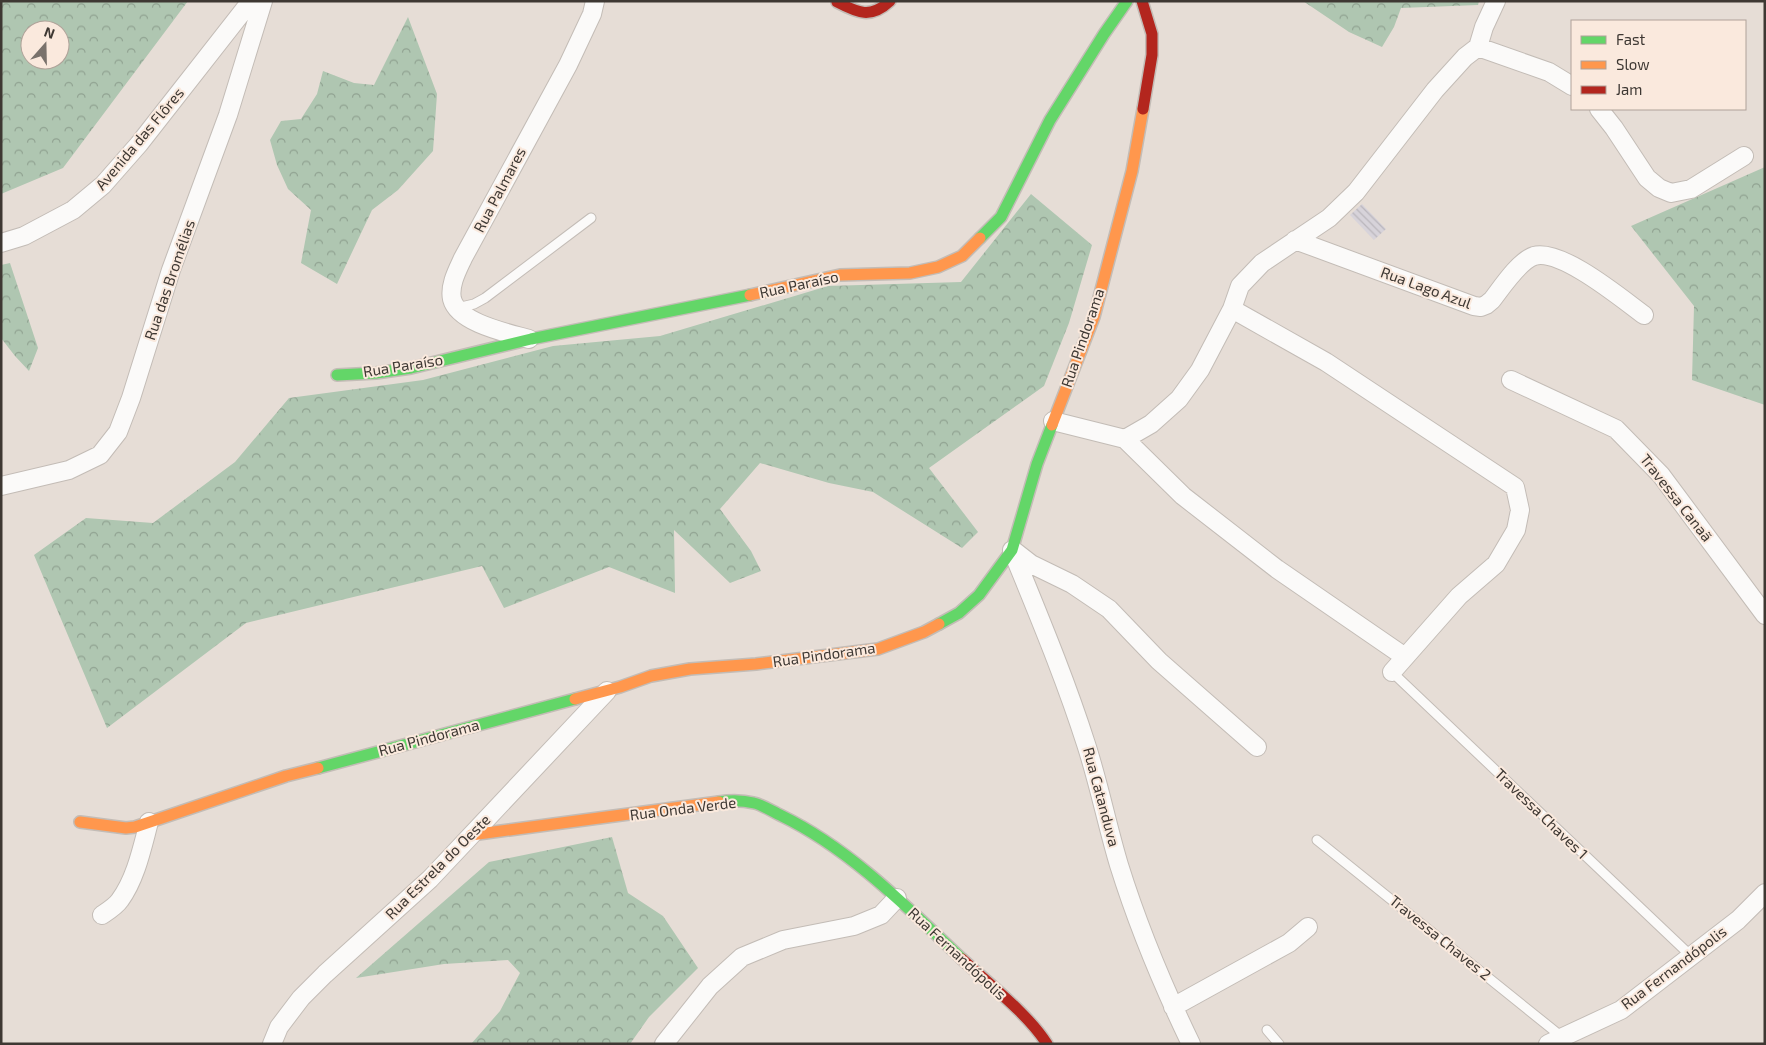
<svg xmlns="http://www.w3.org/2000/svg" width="1766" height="1045" font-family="'Exo 2',sans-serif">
  <defs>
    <pattern id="forest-crowns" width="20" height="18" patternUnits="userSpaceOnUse" patternTransform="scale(1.25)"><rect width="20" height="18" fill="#afc6b1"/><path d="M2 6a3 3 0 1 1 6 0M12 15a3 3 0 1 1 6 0" fill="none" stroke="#90a291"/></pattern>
    <pattern id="building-back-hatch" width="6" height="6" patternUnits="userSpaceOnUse" patternTransform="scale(1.25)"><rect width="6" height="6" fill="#d7d3da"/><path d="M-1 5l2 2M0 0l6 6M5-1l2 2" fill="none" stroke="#bab6bc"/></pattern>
  </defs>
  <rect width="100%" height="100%" fill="#e6ddd6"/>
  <!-- forest -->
  <path fill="url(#forest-crowns)" fill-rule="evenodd" d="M1,1H188L63,168L1,194ZM30,30H60V60H30Z
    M1303,1H1479L1478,5L1401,8L1394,27L1382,47L1349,32Z
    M408,17L437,94L433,151L398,190L372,210L337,284L301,263L311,210L288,189L277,165L270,140L281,121L301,119L317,94L323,71L354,83L374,85Z
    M1765,167V405L1692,380L1694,306L1631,226Z
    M1031,194L1092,245L1069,323L1044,386L929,468L978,532L962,548L873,492L829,483L760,463L720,509L751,551L761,571L730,583L674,530L675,593L609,567L504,608L482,566L246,623L107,728L34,555L86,518L153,523L235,462L289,398L423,380L553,346L660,336L828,286L961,282Z
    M10,263L38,348L29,371L15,356L1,338V265Z
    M612,837L628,893L663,916L698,968L649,1017L630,1044H471L500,1011L520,973L508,960L444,964L356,978L489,862Z"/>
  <!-- building -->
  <path fill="url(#building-back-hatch)" d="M1362,204L1386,229L1374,240L1350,215Z"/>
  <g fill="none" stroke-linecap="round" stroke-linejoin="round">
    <defs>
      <path id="lane" d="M457,308L474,304L485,298L591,218
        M1392,672L1690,955
        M1317,840L1562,1037
        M1267,1030L1279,1044"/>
      <path id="street" d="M1478,47L1549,72L1572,86
        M1599,109L1614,128L1647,178L1659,188L1671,193L1691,189L1744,156
        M1295,240L1474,306L1481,307L1486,305L1492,300C1502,287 1519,261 1534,256C1561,248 1622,299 1644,315
        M1,243L24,236L73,210L103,185L139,144L251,1
        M1232,309L1326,362L1515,487L1520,510L1516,530L1496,564L1459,596L1392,672
        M529,339C508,333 458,323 452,299C449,285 458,269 463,258L568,65L592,14L595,1
        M1511,380L1616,429L1661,475L1765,615
        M1053,421L1125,439L1151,424L1179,399L1200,370L1232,309L1240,286L1262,263L1329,218L1356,192L1435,90L1465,57L1478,47L1484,27L1496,1
        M1125,439L1183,496L1277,569L1405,657
        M1,486L69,470L100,455L118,432L131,398L171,270L228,115L263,1
        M1012,550C1038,614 1065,678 1086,744C1099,784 1107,825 1119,865C1138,926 1163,986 1191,1044
        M1013,550L1031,564L1072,584L1109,609L1159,661L1257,747
        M102,915C108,911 116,906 120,900C136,878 142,848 149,822
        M1173,1007L1289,943L1308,927
        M272,1044L279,1027L301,998L325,974L430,879L607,691
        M664,1044L710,986L742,957L783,940L854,926L881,915L897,898
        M1548,1044L1621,1010L1738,920L1765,893"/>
      <path id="fast" d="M980,238L1001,217L1050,120L1104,34L1127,1
        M337,375L376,373L411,368L531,339L750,295
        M939,624L959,613L979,595L1012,550L1037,464L1052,425
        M318,768L575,699
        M719,802C731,800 742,800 754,803C763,805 773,812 782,816C850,849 907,907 962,959"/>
      <path id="slow" d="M750,295L840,275L910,273L938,267L962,256L980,238
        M1052,425L1094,317L1132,171L1143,109
        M575,699L620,687L651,676L690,669L756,664L878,649L924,632L939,624
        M80,822L126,828L135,827L286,776L318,768
        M471,835L719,802"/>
      <path id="jam" d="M1142,1L1152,34V55L1143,109
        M837,2C858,13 871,19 890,1
        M962,959C988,983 1029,1015 1047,1044"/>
    </defs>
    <!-- lane casing -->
    <use href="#lane" stroke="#c3bcb6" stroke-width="11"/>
    <!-- street casing -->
    <use href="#street" stroke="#c3bcb6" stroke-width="20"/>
    <!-- fast casing -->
    <use href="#fast" stroke="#c3bcb6" stroke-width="14"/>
    <!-- slow casing -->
    <use href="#slow" stroke="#c3bcb6" stroke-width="14"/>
    <!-- jam casing -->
    <use href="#jam" stroke="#c3bcb6" stroke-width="14"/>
    <!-- lane -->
    <use href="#lane" stroke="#fbfaf9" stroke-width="9"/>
    <!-- street -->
    <use href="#street" stroke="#fbfaf9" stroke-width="18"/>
    <!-- fast -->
    <use href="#fast" stroke="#63d668" stroke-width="11"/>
    <!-- slow -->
    <use href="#slow" stroke="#ff974d" stroke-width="11"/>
    <!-- jam -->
    <use href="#jam" stroke="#b3261e" stroke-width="11"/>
  </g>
  <g text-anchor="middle" stroke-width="4" stroke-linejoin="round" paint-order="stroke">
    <!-- street labels -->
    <g font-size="15" fill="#3e3833" stroke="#fae9dd">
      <text transform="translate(140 139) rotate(-50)" y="5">Avenida das Flôres</text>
      <text transform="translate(500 190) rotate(-62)" y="5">Rua Palmares</text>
      <text transform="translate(170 280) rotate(-71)" y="5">Rua das Bromélias</text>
      <text transform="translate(799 285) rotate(-12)" y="5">Rua Paraíso</text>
      <text transform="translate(1426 288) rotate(20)" y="5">Rua Lago Azul</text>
      <text transform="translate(1083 338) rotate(-71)" y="5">Rua Pindorama</text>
      <text transform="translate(403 366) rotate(-9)" y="5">Rua Paraíso</text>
      <text transform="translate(1676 498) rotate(52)" y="5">Travessa Canaã</text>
      <text transform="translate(824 655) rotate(-8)" y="5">Rua Pindorama</text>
      <text transform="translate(429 738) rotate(-15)" y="5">Rua Pindorama</text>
      <text transform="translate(1101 797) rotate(75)" y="5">Rua Catanduva</text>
      <text transform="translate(683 809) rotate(-7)" y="5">Rua Onda Verde</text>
      <text transform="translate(1541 814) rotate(44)" y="5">Travessa Chaves 1</text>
      <text transform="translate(438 867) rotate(-45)" y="5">Rua Estrela do Oeste</text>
      <text transform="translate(1440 938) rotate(39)" y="5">Travessa Chaves 2</text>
      <text transform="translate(957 954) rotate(43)" y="5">Rua Fernandópolis</text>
      <text transform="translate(1674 968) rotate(-37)" y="5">Rua Fernandópolis</text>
    </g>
  </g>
  <!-- border -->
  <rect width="1766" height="1045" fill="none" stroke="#3e3833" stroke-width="5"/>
  <!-- legend -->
  <rect x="1571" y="20" width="175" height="90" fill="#fae9dd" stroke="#afa299"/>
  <rect x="1581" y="36" width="25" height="8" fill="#63d668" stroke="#afa299"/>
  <text x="1616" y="45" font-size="15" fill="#3e3833">Fast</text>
  <rect x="1581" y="61" width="25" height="8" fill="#ff974d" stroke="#afa299"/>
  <text x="1616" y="70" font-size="15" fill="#3e3833">Slow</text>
  <rect x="1581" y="86" width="25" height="8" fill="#b3261e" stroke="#afa299"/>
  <text x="1616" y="95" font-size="15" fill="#3e3833">Jam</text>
  <!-- north arrow -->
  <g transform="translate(45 45) rotate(20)"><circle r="24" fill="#fae9dd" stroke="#afa299"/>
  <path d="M0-4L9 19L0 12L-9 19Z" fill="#79726c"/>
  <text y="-8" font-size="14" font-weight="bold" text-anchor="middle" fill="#3e3833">N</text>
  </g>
</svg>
